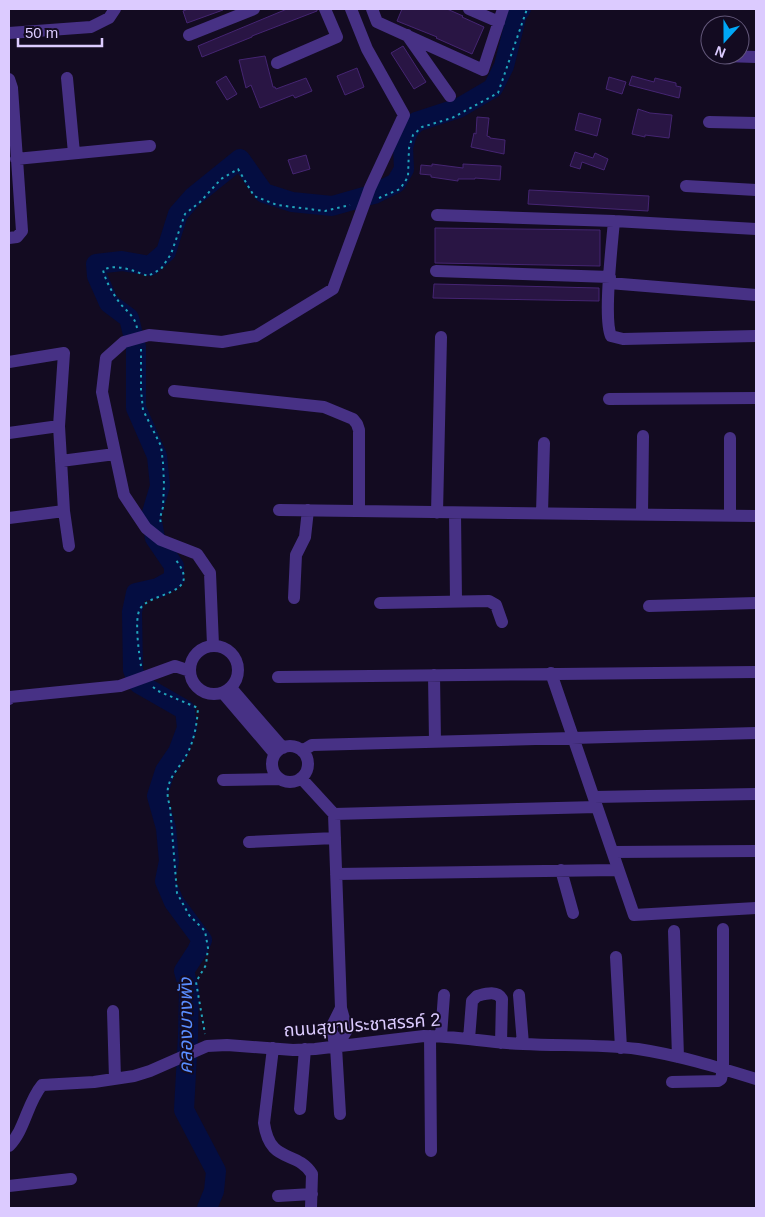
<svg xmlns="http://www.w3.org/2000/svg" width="765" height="1217" font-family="Arial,'Noto Sans Thai',sans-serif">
  <rect width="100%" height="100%" fill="#130b21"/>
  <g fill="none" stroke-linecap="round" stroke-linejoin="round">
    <!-- river -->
    <path stroke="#040d41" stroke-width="20" d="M207,1208L214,1191L216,1171L184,1110L188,1036L189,989L184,971L197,951L202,940L174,902L165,881L169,861L166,828L157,796L165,771L178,752L187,728L185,710L138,683L133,670L132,612L136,593L158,588L174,579V566L155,538L151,516L160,486L157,456L136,408V347L129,318L109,303L97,276L96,264L122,261L150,266L166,252L178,214L193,197L240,159L264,193L292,202L332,206L374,194L396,183L404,169L403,147L408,131L416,122L459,108L493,88L504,66L517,14L521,9"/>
  </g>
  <!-- building -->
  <path fill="#291544" stroke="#452572" d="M188,9H222L223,10L187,23L183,11Z
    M287,9H317V11L252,36V37L202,57L198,46Z
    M402,9H447L463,16L462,17L484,27L472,54L436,38L437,37L397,21Z
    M403,46L426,82L414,89L391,53Z
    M265,56L273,87H275L276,89L306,78L312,91L295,98L293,95L260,108L251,85L246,88L239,60Z
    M357,68L364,87L345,95L337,76Z
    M226,76L237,94L227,100L216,82Z
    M632,76L654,82L655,78L676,83V86L681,87L679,98L629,85Z
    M609,77L626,82L622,94L606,89Z
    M638,109L650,113L672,115L669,138L645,135V137L632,134Z
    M579,113L601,119L597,136L575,130Z
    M477,117L489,118L487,136L490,137V138L505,140L504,154L471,147L474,133L476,134Z
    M575,152L593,158L595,153L608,159L604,170L582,162L580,169L570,166Z
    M306,155L310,169L293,174L288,160Z
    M432,164L463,168V164L501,166L500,180L475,178V179H458V181L431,177V175L420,174L421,165L432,166Z
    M529,190L649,196L648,211L528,204Z
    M435,228L600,230V266L435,263Z
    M434,284L599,288V301L433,298Z"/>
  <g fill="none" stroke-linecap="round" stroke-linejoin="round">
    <!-- path -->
    <path stroke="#21a4bc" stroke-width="2" stroke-dasharray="2.5 4" stroke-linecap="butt" d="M379,198L400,189L408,177L409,148L413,135L422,127L452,118L498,93L527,9
      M137,328C135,316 126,311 119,302C112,292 106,282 103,270C116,263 134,271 148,276L161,269L171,254L185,214L200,202L221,179L238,169L254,196L277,205L325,211L350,205
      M141,349V390L143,410L161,446L163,463L164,484L163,507L160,518L161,524
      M141,666C139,653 134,619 140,609C150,591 205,596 175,559
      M153,687L158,691L198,708C197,723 195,736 189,750C179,772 161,780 170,806L177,893L189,915L205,931L208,948L206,965L196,982L205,1034"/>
    <!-- minor -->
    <path stroke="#473185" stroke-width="12" d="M372,9L377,22L483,70L503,9
      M469,9L499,22
      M9,33L91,27L109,18L115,9
      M189,35L254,9
      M407,35L450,96
      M724,56L756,57
      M277,63L337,37L325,9
      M67,78L74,153
      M9,79L12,88L22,231L17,237L9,238
      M709,122L756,123
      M16,159L150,146
      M686,186L756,190
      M437,215L614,221L756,229
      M614,221C612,245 603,318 611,336L623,339L756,336
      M436,271L610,277
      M609,283L756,295
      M9,362L64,353L59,426L64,511L9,518
      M174,391L324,407L353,419L357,424L359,430V511
      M609,399L756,398
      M9,433L59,426
      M61,461L115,454
      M279,510L756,516
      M64,511L69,546
      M437,513L441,337
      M455,513L456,601
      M542,513L544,443
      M642,514L643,436
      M730,515V438
      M294,598L296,555L305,537L308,510
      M380,603L489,601L496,605L502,622
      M649,606L756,603
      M213,645L210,573L197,554L161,540L146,528L124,495L102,392L106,358L124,342L149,335L222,342L256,336L333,289L370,188L404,115L367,49L351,9
      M190 670a24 24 0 1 1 48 0a24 24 0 1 1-48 0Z
      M551,673L634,915L756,908
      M434,675L435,742
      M278,677L756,672
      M231,688L283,748
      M223,693L275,754
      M9,699L10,697L120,686L175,666L190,671
      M272 764a18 18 0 1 1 36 0a18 18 0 1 1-36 0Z
      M302,751L312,745L756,733
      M301,778L334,814L341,1008L347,1030L336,1047
      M223,780L280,779
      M594,797L756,794
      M334,814L597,807
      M249,842L335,838
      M613,852L756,851
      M561,870L573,913
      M336,874L618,870
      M674,931L678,1057
      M616,957L621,1048
      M519,995L523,1044
      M113,1011L115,1079
      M430,1036L431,1151
      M441,1036L444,995
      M469,1039L472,1001L477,996C485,994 497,990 502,999L501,1043
      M273,1048L264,1123C270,1165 296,1149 312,1174L311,1208
      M672,1082L718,1081L721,1079L723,1069V929
      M300,1109L305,1049
      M340,1114L336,1047L331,1028L341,1008
      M9,1146C25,1130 27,1103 42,1085L94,1082L134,1076L150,1071L207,1046L227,1045L293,1050L315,1049L424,1036C457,1036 490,1043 523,1044C561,1046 600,1044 638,1049C678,1055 717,1067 756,1079
      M9,1186L71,1179
      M278,1196L312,1194"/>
  </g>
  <g text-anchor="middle" stroke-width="4" stroke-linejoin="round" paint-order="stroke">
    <!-- street labels -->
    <g font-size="18" fill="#dccbff" stroke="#130b21">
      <text transform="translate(362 1025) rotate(-4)" y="6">ถนนสุขาประชาสรรค์ 2</text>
    </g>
    <!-- water labels -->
    <g font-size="19" font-style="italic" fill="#598dff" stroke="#130b21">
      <text transform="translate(185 1026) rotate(-90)" y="7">คลองบางพัง</text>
    </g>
  </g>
  <!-- border -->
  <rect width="765" height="1217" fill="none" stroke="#dccbff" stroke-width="20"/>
  <!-- north arrow -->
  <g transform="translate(725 40) rotate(201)"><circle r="24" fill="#130b21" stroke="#63587a"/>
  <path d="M0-4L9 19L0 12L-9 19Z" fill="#00a7f6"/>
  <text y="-8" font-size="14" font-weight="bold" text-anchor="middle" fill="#dccbff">N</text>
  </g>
  <!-- scale -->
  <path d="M18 38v8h84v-8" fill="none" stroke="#dccbff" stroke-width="2.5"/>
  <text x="25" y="38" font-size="15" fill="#dccbff" stroke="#130b21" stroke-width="4" paint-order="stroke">50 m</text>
</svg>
